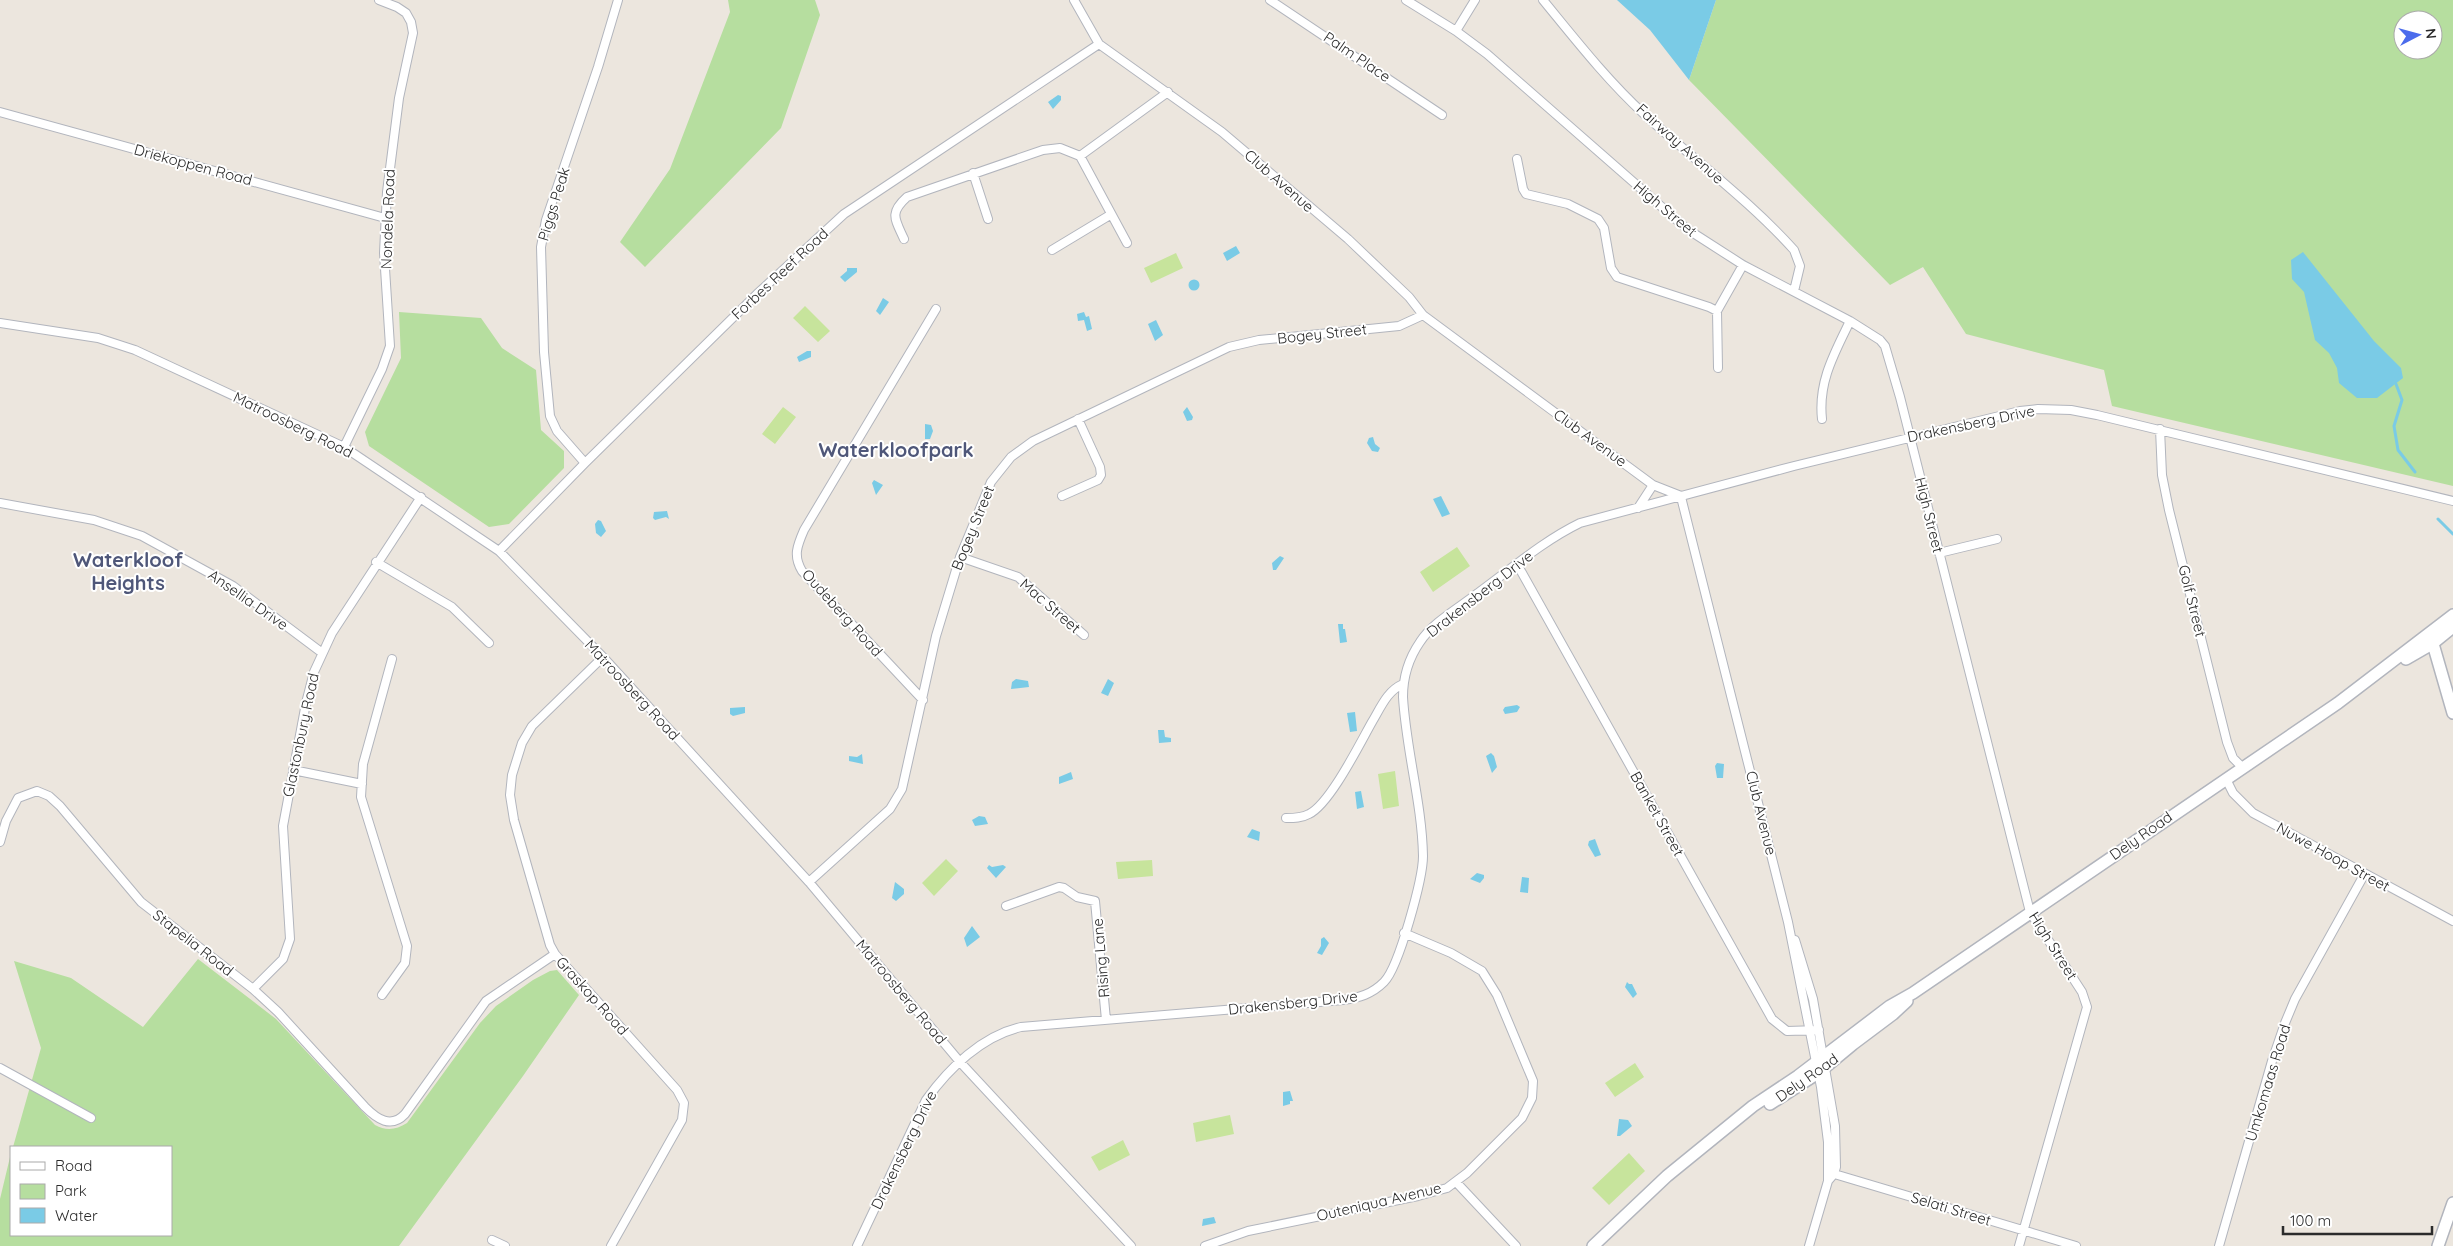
<svg xmlns="http://www.w3.org/2000/svg" width="2453" height="1246" font-family="Quicksand,sans-serif">
  <rect width="100%" height="100%" fill="#ece6de"/>
  <!-- green -->
  <path fill="#b6de9f" fill-rule="evenodd" d="M728,0H815L820,15L781,128L645,267L620,242L670,169L730,12Z
    M1716,0H2453V486L2112,406L2104,370L1966,334L1923,267L1890,285L1689,80ZM2403,20H2433V50H2403Z
    M399,312L481,318L502,348L536,370L541,430L564,451V468L509,524L489,527L369,446L365,432L401,358Z
    M198,959L276,1019L375,1125C386,1131 396,1130 407,1123L480,1023L496,1006L533,980L550,971L557,970L579,995L523,1076L399,1246H0V1199L11,1153V1235H171V1147H13L41,1048L14,961L71,978L143,1027Z"/>
  <!-- pitch -->
  <path fill="#c7e49c" d="M1176,253L1183,268L1151,283L1144,268Z
    M805,306L830,331L818,342L793,318Z
    M783,407L796,417L775,444L762,434Z
    M1457,547L1470,566L1433,592L1420,572Z
    M1395,771L1399,806L1383,809L1378,774Z
    M946,859L958,871L934,896L922,883Z
    M1152,860L1153,876L1118,879L1116,862Z
    M1635,1063L1644,1077L1615,1097L1605,1083Z
    M1230,1115L1234,1134L1196,1142L1193,1123Z
    M1123,1140L1130,1155L1099,1171L1091,1157Z
    M1629,1153L1645,1171L1609,1205L1592,1188Z"/>
  <!-- water -->
  <path fill="#7acbe6" d="M1617,0H1716L1689,80L1650,30Z
    M1058,95L1061,96V100L1053,109L1048,102Z
    M1236,246L1240,253L1227,261L1223,253Z
    M2303,252L2374,341L2401,368L2403,378L2377,398H2357L2339,383L2337,368L2329,353L2315,340L2304,292L2292,279L2291,260Z
    M847,268H857V272L845,282L840,277L847,271Z
    M1188.5 285a5.5 5.5 0 1 1 11 0a5.5 5.5 0 1 1-11 0Z
    M883,298L889,302L880,315L876,311Z
    M1084,312L1086,317L1089,316L1092,329L1087,331L1084,320L1078,321L1077,314Z
    M1156,320L1163,335L1155,341L1148,324Z
    M807,351H811V357L799,362L797,357Z
    M1187,407L1193,417L1192,420L1187,421L1183,412Z
    M925,424L931,425L933,431L930,439H925Z
    M1373,437L1375,444L1380,448L1378,452L1372,451L1367,443L1369,438Z
    M874,480L883,485L876,495L872,483Z
    M1441,496L1450,514L1442,517L1433,499Z
    M667,511L669,519L666,517L655,520L653,518L654,512Z
    M598,520L601,521L606,531L601,537L596,533L595,524Z
    M1280,556L1284,558L1276,570H1273L1272,563Z
    M1338,624H1343V629H1345L1347,642L1340,643Z
    M1016,679L1028,681L1029,687L1011,689L1012,682Z
    M1108,679L1114,683L1108,696L1101,693Z
    M1517,705L1520,707L1517,712L1505,714L1503,710L1505,707Z
    M745,707V713L733,716L730,714V708Z
    M1355,712L1357,731L1350,732L1347,713Z
    M1158,730H1164L1165,737L1171,738V742L1159,743Z
    M1491,753L1494,756L1497,767L1492,773L1486,756Z
    M862,754L863,764L849,761V756L857,757Z
    M1717,763L1724,764L1723,778H1717L1715,766Z
    M1071,772L1073,779L1059,784V777Z
    M1361,791L1364,807L1357,809L1355,792Z
    M979,816L985,817L988,824L975,826L972,820Z
    M1252,829L1260,832L1259,841L1247,837Z
    M1595,839L1601,855L1595,857L1588,845L1589,841Z
    M989,865L992,867L1003,865L1006,867L996,878L987,868Z
    M1477,873L1484,875V878L1480,883L1470,879Z
    M1522,877L1529,878L1528,893L1520,892Z
    M895,882L904,889V894L896,901L892,898Z
    M972,926L980,937L967,947L964,938Z
    M1324,937L1329,943L1322,955L1317,953L1321,946V939Z
    M1627,982L1629,984H1632L1637,994L1633,998L1625,987Z
    M1290,1091L1293,1101H1290V1104L1283,1106V1092Z
    M1619,1119L1628,1120L1632,1126L1620,1136H1617Z
    M1214,1217L1216,1223L1202,1226L1203,1219Z"/>
  <g fill="none" stroke-linecap="round" stroke-linejoin="round">
    <!-- stream -->
    <path stroke="#7acbe6" stroke-width="3" d="M2396,384L2402,400L2394,426L2398,450L2415,472
      M2438,519L2453,534"/>
    <defs>
      <path id="street" d="M1074,0L1099,44L1222,132L1348,239L1409,297L1423,315L1653,485L1681,496
        M1270,0L1442,115
        M1406,0L1456,31L1487,54L1687,229L1743,265L1850,321L1880,340L1885,346L1900,397L2030,912L2082,992L2087,1007L2019,1246
        M1543,0C1575,39 1607,80 1644,114C1694,160 1749,200 1794,250L1800,266L1794,291
        M1456,31L1475,0
        M0,112L385,218
        M1080,156L1168,92
        M1517,159L1523,189L1526,194L1568,204L1598,219L1604,228L1611,268L1617,277L1709,307L1717,311L1718,368
        M973,173L988,219
        M904,239C895,219 889,213 907,197L1043,150L1060,148L1080,156L1127,243
        M1052,250L1110,215
        M1717,311L1743,265
        M0,323L98,338L135,350L344,447L499,551L603,657L809,882L960,1062L1131,1246
        M1822,419C1818,382 1834,354 1850,321
        M2160,429L2162,475L2169,510L2227,742L2233,758L2242,767
        M344,447L382,369L390,346L384,253L387,192L399,98L413,33L411,22L406,13L397,7L379,0
        M585,463L557,431L550,416L544,352L541,247L546,220L598,67L618,0
        M1062,496L1098,480L1101,475L1100,467L1078,419
        M1681,497L1788,922L1821,1087L1828,1142V1181L1809,1246
        M0,503L94,520L142,536L233,586L321,652
        M1638,508L1653,485
        M499,551L585,463L757,294L844,214L1099,44
        M1939,553L1997,539
        M960,557L1018,577L1084,635
        M376,562L452,607L489,643
        M1517,564L1772,1019L1787,1031L1819,1030
        M603,657L532,726L522,743L512,775L510,795L514,820L550,945L555,954L677,1090L684,1103L682,1120L611,1246
        M923,700L802,571C793,556 797,546 804,530L936,309
        M293,770L362,784
        M2226,779L2233,793L2253,813L2453,921
        M1286,818C1294,818 1302,818 1309,814C1330,804 1360,743 1372,722C1381,707 1387,691 1403,684
        M0,842L6,821L18,798L37,791L49,796L60,806L141,902L253,989L278,1012L365,1107C377,1119 391,1129 405,1114L486,1001L555,954
        M809,882L890,809L902,789L936,636L960,557L991,482L1011,457L1033,441L1229,347L1259,340L1399,326L1423,315
        M1006,906L1059,887L1064,888L1077,897L1095,901L1106,1020
        M1795,940L1813,999L1835,1126L1836,1167L1834,1174L1828,1181
        M253,989L283,959L290,939L283,826L306,703L314,672L332,633L421,497
        M382,995L405,963L407,946L361,797L363,764L392,659
        M0,1068L91,1118
        M1831,1173L2076,1246
        M1456,1182L1516,1246
        M492,1240L505,1246
        M857,1246L926,1100C949,1068 982,1036 1021,1027L1343,1000C1359,998 1372,994 1384,982C1399,967 1423,878 1423,856C1422,803 1406,750 1403,697C1403,678 1409,658 1420,642C1433,622 1459,608 1478,593C1511,569 1543,541 1580,523L1794,466L2020,411L2038,409L2071,410L2097,415L2453,501
        M1205,1246L1248,1231L1418,1196L1447,1188L1467,1173L1522,1118L1532,1098L1533,1081L1497,995L1482,971L1451,953L1404,933
        M2219,1246L2272,1061L2285,1023L2295,999L2364,875"/>
      <path id="secondary" d="M2431,637L2453,713
        M2406,659L2432,644L2453,627
        M1770,1104L1818,1073L1853,1044L1893,1014L1907,1001
        M1593,1246L1667,1176L1753,1106L1798,1076L1890,1006L1913,993L2338,703L2453,615
        M2438,1246L2453,1203"/>
    </defs>
    <!-- street casing -->
    <use href="#street" stroke="#b2b5bd" stroke-width="10"/>
    <!-- secondary casing -->
    <use href="#secondary" stroke="#b2b5bd" stroke-width="14"/>
    <!-- street -->
    <use href="#street" stroke="#fff" stroke-width="8"/>
    <!-- secondary -->
    <use href="#secondary" stroke="#fff" stroke-width="11"/>
  </g>
  <g text-anchor="middle" stroke-width="4" stroke-linejoin="round" paint-order="stroke">
    <!-- street labels -->
    <g font-size="15" fill="#2b2b2b" stroke="#fff">
      <text transform="translate(1357 57) rotate(34)" y="5">Palm Place</text>
      <text transform="translate(1680 144) rotate(42)" y="5">Fairway Avenue</text>
      <text transform="translate(193 165) rotate(15)" y="5">Driekoppen Road</text>
      <text transform="translate(1279 181) rotate(41)" y="5">Club Avenue</text>
      <text transform="translate(554 204) rotate(-73)" y="5">Piggs Peak</text>
      <text transform="translate(1665 209) rotate(40)" y="5">High Street</text>
      <text transform="translate(388 219) rotate(-88)" y="5">Nondela Road</text>
      <text transform="translate(780 274) rotate(-43)" y="5">Forbes Reef Road</text>
      <text transform="translate(1322 334) rotate(-6)" y="5">Bogey Street</text>
      <text transform="translate(1971 424) rotate(-12)" y="5">Drakensberg Drive</text>
      <text transform="translate(293 425) rotate(26)" y="5">Matroosberg Road</text>
      <text transform="translate(1590 438) rotate(36)" y="5">Club Avenue</text>
      <text transform="translate(1929 515) rotate(76)" y="5">High Street</text>
      <text transform="translate(973 528) rotate(-68)" y="5">Bogey Street</text>
      <text transform="translate(1480 594) rotate(-38)" y="5">Drakensberg Drive</text>
      <text transform="translate(248 600) rotate(35)" y="5">Ansellia Drive</text>
      <text transform="translate(2192 601) rotate(76)" y="5">Golf Street</text>
      <text transform="translate(1050 606) rotate(41)" y="5">Mac Street</text>
      <text transform="translate(842 613) rotate(48)" y="5">Oudeberg Road</text>
      <text transform="translate(632 690) rotate(47)" y="5">Matroosberg Road</text>
      <text transform="translate(301 735) rotate(-78)" y="5">Glastonbury Road</text>
      <text transform="translate(1761 813) rotate(76)" y="5">Club Avenue</text>
      <text transform="translate(1657 814) rotate(61)" y="5">Banket Street</text>
      <text transform="translate(2141 836) rotate(-35)" y="5">Dely Road</text>
      <text transform="translate(2333 857) rotate(29)" y="5">Nuwe Hoop Street</text>
      <text transform="translate(193 943) rotate(38)" y="5">Stapelia Road</text>
      <text transform="translate(2053 946) rotate(58)" y="5">High Street</text>
      <text transform="translate(1101 958) rotate(-95)" y="5">Rising Lane</text>
      <text transform="translate(901 992) rotate(50)" y="5">Matroosberg Road</text>
      <text transform="translate(592 996) rotate(48)" y="5">Graskop Road</text>
      <text transform="translate(1293 1003) rotate(-6)" y="5">Drakensberg Drive</text>
      <text transform="translate(1807 1078) rotate(-35)" y="5">Dely Road</text>
      <text transform="translate(2268 1083) rotate(-73)" y="5">Umkomaas Road</text>
      <text transform="translate(904 1150) rotate(-64)" y="5">Drakensberg Drive</text>
      <text transform="translate(1379 1202) rotate(-13)" y="5">Outeniqua Avenue</text>
      <text transform="translate(1951 1209) rotate(17)" y="5">Selati Street</text>
    </g>
    <!-- district labels -->
    <g font-size="20" font-weight="bold" fill="#4f5779" stroke="#fff">
      <text x="896" y="457">Waterkloofpark</text>
      <text x="128" y="567">Waterkloof<tspan x="128" dy="23">Heights</tspan></text>
    </g>
  </g>
  <!-- legend -->
  <rect x="10" y="1146" width="162" height="90" fill="#ffffff" stroke="#aaaaaa"/>
  <rect x="20" y="1162" width="25" height="8" fill="#ffffff" stroke="#aaaaaa"/>
  <text x="55" y="1171" font-size="15" fill="#2b2b2b">Road</text>
  <rect x="20" y="1184" width="25" height="15" fill="#b6de9f" stroke="#aaaaaa"/>
  <text x="55" y="1196" font-size="15" fill="#2b2b2b">Park</text>
  <rect x="20" y="1208" width="25" height="15" fill="#7acbe6" stroke="#aaaaaa"/>
  <text x="55" y="1221" font-size="15" fill="#2b2b2b">Water</text>
  <!-- north arrow -->
  <g transform="translate(2418 35) rotate(84)"><circle r="24" fill="#ffffff" stroke="#aaaaaa"/>
  <path d="M0-4L9 19L0 12L-9 19Z" fill="#4b6cec"/>
  <text y="-8" font-size="14" font-weight="bold" text-anchor="middle" fill="#2b2b2b">N</text>
  </g>
  <!-- scale -->
  <path d="M2283 1226v8h149v-8" fill="none" stroke="#2b2b2b" stroke-width="2.5"/>
  <text x="2290" y="1226" font-size="15" fill="#2b2b2b" stroke="#ffffff" stroke-width="4" paint-order="stroke">100 m</text>
</svg>
